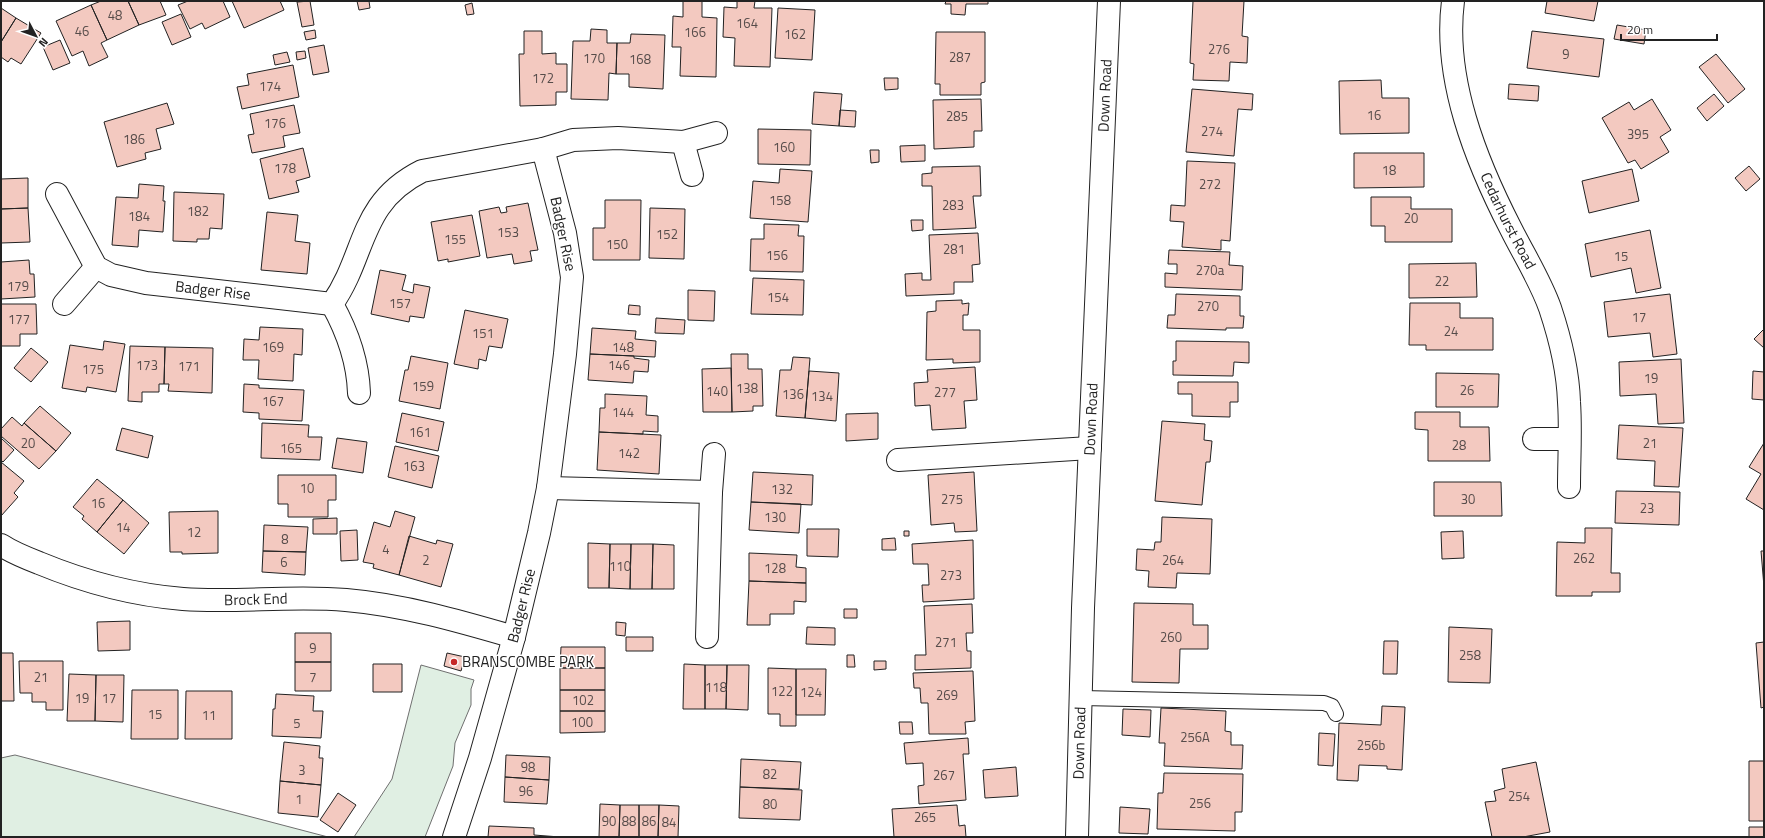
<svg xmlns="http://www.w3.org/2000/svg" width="1765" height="838" font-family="'Titillium Web',sans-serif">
  <rect width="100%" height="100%" fill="#fff"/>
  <!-- green -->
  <path fill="#e0efe3" stroke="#6f6f6f" d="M421,665L474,680L471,689V705L455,743L453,766L425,837H354L392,779Z
    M15,755L328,837H1V758Z"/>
  <!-- building -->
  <path fill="#f3c9c0" stroke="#222" d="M101,1H128L139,25L107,40L91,5Z
    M128,1H160L166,15L139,25Z
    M188,1H223L230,17L205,29L202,23L190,29L178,5Z
    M232,1H280L284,10L244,28Z
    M310,1L314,25L302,27L297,2Z
    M357,1H369L370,8L359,10Z
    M683,1H702V17L717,18L716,77L680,76L681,47H672L673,16L683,17Z
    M737,1H755L754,8H772L770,67L734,66L735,38L723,37L724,7L737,8Z
    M946,1H988V4H966L965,15L951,14V4H945Z
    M1193,1H1244L1242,36L1248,37L1247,63L1230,62L1229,81L1193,80L1194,64L1190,63Z
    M1547,1H1598L1594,21L1545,13Z
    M472,3L474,14L467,15L465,5Z
    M91,5L107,40L101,43L108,57L89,66L83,51L72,56L56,21Z
    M1,8L16,18L1,42Z
    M778,8L815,10L812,60L775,58Z
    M181,14L191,37L172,45L162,22Z
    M16,18L41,33L21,64L11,58L8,62L1,57V42Z
    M1617,25L1646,30L1644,44L1614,39Z
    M591,29L607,30V43H617L616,74L609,73L608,100L571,99L573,41H590Z
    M315,30L316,38L306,40L304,32Z
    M524,31H542V54L556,53V64H567V92H556V105L520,106L519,54H524Z
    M1532,31L1604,39L1599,77L1527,68Z
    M936,32H985V82L981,83V95H940V84H935Z
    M631,34L665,35L663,89L629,87V74H616L617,43H630Z
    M60,40L70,63L53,70L43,47Z
    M324,45L329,72L313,75L308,48Z
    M305,51L306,58L297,60L296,52Z
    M287,52L290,62L275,65L273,55Z
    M1716,54L1745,89L1728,103L1699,67Z
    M293,65L299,97L242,109L237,87L249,85L247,74Z
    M884,78H898V89L885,90Z
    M1381,80L1382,98H1409V133L1340,134L1339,81Z
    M1509,84L1539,86L1538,101L1508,99Z
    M1192,89L1253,94L1252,110L1238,109L1234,156L1186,152Z
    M814,92L842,94L839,126L812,124Z
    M1714,94L1724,106L1707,121L1697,108Z
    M981,99L982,131H974V147L934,149L933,100Z
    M1652,99L1671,130L1660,137L1669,152L1641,169L1635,160L1628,163L1602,118L1629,102L1634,110Z
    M167,103L174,124L156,129L161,149L145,153L146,159L117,167L104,122Z
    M294,105L300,133L283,136L285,147L252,153L248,135L254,134L250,114Z
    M840,110L856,111L855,127L839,126Z
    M758,129L811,130L810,165L758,164Z
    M925,145V161L901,162L900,146Z
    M303,148L310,177L296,181L299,192L269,199L260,159Z
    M870,150H879V162L871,163Z
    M1354,153H1424V187L1354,188Z
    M1187,161L1235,163L1230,241L1221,240V250L1182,247L1184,222L1170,221L1171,205L1185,206Z
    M980,166L981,196H973L976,228L933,230L932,186H922V174L932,173V167Z
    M1749,166L1760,179L1746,191L1735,178Z
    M780,169L812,171L808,222L750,218L753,181L779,183Z
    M1632,169L1639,201L1589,213L1582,181Z
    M28,178V208L1,209V179Z
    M139,184L164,186L163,201H165L163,232L139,230L138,247L112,245L116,197L138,198Z
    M174,192L224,194L222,229L210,228L209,239H197V242L173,241Z
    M1371,197H1411V209H1452V242H1385V226H1371Z
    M605,200H641L640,260H593V228H605Z
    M528,203L538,250L530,251L532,261L514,264L512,254L487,258L479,211L499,207L501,213L507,212L506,207Z
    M28,208L30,242L1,243V209Z
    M650,208L685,209L684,259L649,258Z
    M267,212L298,215L295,241L310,243L307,274L261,270Z
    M472,215L480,256L448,262V259L438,261L431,222Z
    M911,220H923V230L912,231Z
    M764,224L799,225L798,236H804L803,272L750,271L751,239H764Z
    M1650,230L1661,288L1636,293L1631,268L1591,277L1585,244Z
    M978,233L980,264L972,265L973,282H954V294L906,296L905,274L922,273V280H931L929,235Z
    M1169,250L1230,252L1229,265L1243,266L1242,290L1165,287V273L1177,274V264H1168Z
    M29,260L30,274H34L35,297L1,299V262Z
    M1476,263L1477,297L1409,298V264Z
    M380,270L406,275L402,290L413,293L414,284L430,287L424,318L410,316L409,322L371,314Z
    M753,278L804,280L803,315L751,314Z
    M688,290L715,291L714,321L688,320Z
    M1176,294L1240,296V316H1244L1243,328H1226V330L1167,328L1168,315H1175Z
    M1670,294L1677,354L1653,357L1650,333L1608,337L1604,302Z
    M962,300V304L969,303L968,315H963V330H980V362L953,363V359L926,360L927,312L936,311V301Z
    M1410,303H1460V318H1493V350H1426V345H1409Z
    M1,304H36L37,334H20V346H1Z
    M629,305L640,306V315L628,314Z
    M465,310L508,319L502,348L489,346L486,361L479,359L478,369L454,364Z
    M656,318L685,320L684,334L655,333Z
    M260,327L303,329L302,355L294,354L293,381L258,379L259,360H243L244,339L259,340Z
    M592,328L636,331L635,339L656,341L655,357L590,354Z
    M1764,329V348L1754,339Z
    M104,341L125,344L116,392L87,387L86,392L62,388L70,345L103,350Z
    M1176,341L1249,342V363L1234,362L1233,376L1173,375V361H1176Z
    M130,346L165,347L164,384H159V392H142V402L128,401Z
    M165,347L213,348L212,393L168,391L169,384H164Z
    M31,348L48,362L31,382L14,368Z
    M590,354L634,356V358L649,360L648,372L634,371L633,383L588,380Z
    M731,354H748V369H762L763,406H753V411L732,412Z
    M411,356L448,363L440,409L399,401L405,370H408Z
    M793,357L810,358L805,418L776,416L780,370H791Z
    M1681,359L1684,423L1658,424L1656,394L1620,396L1619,362Z
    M975,367L977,400L964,401L966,428L932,430L930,405L915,406L914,383L928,382L927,370Z
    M731,368L732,412H703L702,369Z
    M809,371L839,373L836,421L805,418Z
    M1753,371L1764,372V400L1752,399Z
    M1436,373L1499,374L1498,407H1436Z
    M1178,382H1238V402H1230V417L1192,416V394H1178Z
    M244,384L259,385V388L304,390L302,421L259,419V413L243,412Z
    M605,394L647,396L646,415L658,416V432L643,431V434L599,432L600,408H605Z
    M40,406L71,433L56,451L24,423Z
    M1415,412H1460V427H1489L1490,461H1428V430L1415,429Z
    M402,413L444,422L438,451L396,442Z
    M878,413V439L846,441V414Z
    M12,417L22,426L24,423L56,451L39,469L1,436V429Z
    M1162,421L1205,424L1204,440L1212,441L1210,462H1206L1202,505L1155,501Z
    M262,423L309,425L308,437H322L320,460L261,458Z
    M1619,425L1683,428L1679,487L1654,486L1655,461L1617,459Z
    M122,428L153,436L148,458L116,450Z
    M599,432L661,435L659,474L597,470Z
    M1,438L14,450L3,462L1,460Z
    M337,438L367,442L363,473L332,468Z
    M1764,443V510L1746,499L1761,474L1749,467Z
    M395,446L439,456L432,488L388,477Z
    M1,462L24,481L14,493L18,497L1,516Z
    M753,472L813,475L812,505L751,502Z
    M974,472L977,531L955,532L954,523L931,525L928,475Z
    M278,475H336V500H328V517H288V504H278Z
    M97,479L123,500L97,532L82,519L84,516L73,507Z
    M1434,482H1501L1502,516H1434Z
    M1616,491L1680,492L1679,525L1615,523Z
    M123,500L149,523L124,554L97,532Z
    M751,502L801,504L799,533L749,530Z
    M218,511V553L182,554V552H170L169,512Z
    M395,511L415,517L399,575L373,568L374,564L363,562L374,522L390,527Z
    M1162,517L1212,519L1210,574L1177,573L1176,588L1148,587L1149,571L1136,570L1137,549L1154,550L1155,542H1161Z
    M337,518V534H313V519Z
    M264,525L308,527L306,552L263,551Z
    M1585,528H1612L1611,573H1620V592H1592V596H1556L1557,542L1585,543Z
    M807,529H839L838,557L807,556Z
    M357,530L358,560L341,561L340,531Z
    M904,531H909V536H904Z
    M1463,531L1464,558L1442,559L1441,532Z
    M409,536L436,544L437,540L453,544L441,587L399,575Z
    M895,538L896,550H882V539Z
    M973,540L974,599L923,602L922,585H929L928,564H913L912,544Z
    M588,543L610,544L609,588H588Z
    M610,544H631L630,589L609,588Z
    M631,544H653L652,589H630Z
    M653,544L674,545V589H652Z
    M263,551L306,552L305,575L262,572Z
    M1761,551H1764V587Z
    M749,553L797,555L796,567L806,568V583L749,581Z
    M749,581L806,583V602L794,601V614H770V625H747Z
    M1134,603L1193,604V625H1208V649H1180L1179,683L1132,682Z
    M972,604L973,633H966L967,651H971V668L915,670V655H926L924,606Z
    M844,609H857V618H844Z
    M130,621V650L98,651L97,622Z
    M616,622L626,623L625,636L616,635Z
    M807,627L835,628V645L806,644Z
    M1449,627L1492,629L1490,683L1448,682Z
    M295,633H331V662H295Z
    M626,637H653V651H626Z
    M1384,641H1398L1397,674H1383Z
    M1764,642V707L1761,708L1756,643Z
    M561,647H605V668H560Z
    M1,653H13L14,701H1Z
    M447,653L465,657L461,671L444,666Z
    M847,655H854L855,667H847Z
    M19,661H63V710H46V702H32V693H20Z
    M874,661H886V669L874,670Z
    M295,662H331V691H295Z
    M373,664H402V692H373Z
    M684,664L705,665V709H683Z
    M705,665H727L726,709H705Z
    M727,665H749L748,710L726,709Z
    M560,668H605V690H560Z
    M768,668L796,669V726H780V714H768Z
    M796,669H826L825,715H796Z
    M973,671L975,721L965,722L966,734H929L928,703H921L920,688H914L913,673Z
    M69,674L96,675L95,721H67Z
    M96,675H124L123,722L95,721Z
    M132,690H178V739H131Z
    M560,690H605V711H560Z
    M186,691H232V739H185Z
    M276,694L314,696L313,711H323L321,738L272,736L273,709H275Z
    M1382,706L1405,707L1402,770L1387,769V766L1359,765L1358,781L1337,780L1339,723L1381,725Z
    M1161,708L1226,711L1225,731L1231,732V745H1243L1242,769L1164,766L1165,743H1159Z
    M1123,709L1151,710L1150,737L1122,735Z
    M560,711H605V732L560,733Z
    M899,722H912L913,734H900Z
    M1319,733L1335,734L1333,766L1318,765Z
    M968,738L969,754H963L966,800L919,804L918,786L924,785L923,763L906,764L904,743Z
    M284,742L320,746L319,758H323L321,785L280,781Z
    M506,755L550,757L549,780L505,777Z
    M741,759L801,762L799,789L740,787Z
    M1749,761H1764V821H1749Z
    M1536,762L1550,832L1523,837H1492L1485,802L1496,801L1494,791L1505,788L1502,769Z
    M1016,767L1018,796L985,798L983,770Z
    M1164,773L1243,774L1242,812H1235V831L1157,829L1158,793H1163Z
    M505,777L549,780L547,804L504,802Z
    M280,781L321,785L318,817L278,813Z
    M740,787L802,790L800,820L739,818Z
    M338,793L356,805L338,832L320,820Z
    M600,804L620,805L619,837H599Z
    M620,805H639V837H619Z
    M639,805H659L658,837H639Z
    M659,805L679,806L678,837H658Z
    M957,805L959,826L965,825L966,837H894L892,809Z
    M1120,807L1150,809L1148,834L1119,833Z
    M489,826L534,828V835L560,837H488Z
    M1749,827H1764V837H1749Z"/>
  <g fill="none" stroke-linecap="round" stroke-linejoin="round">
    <defs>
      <path id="service" d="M1081,698L1324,703L1332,706L1336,714"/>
      <g id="minor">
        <path id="s1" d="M1453,1C1443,79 1476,161 1511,229C1524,255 1540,280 1550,308C1560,338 1568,371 1569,402C1571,430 1569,459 1569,487"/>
        <path d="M683,142L692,175"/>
        <path id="s2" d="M57,194L96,267L111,275L146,283L332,304C367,254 358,203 422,171L543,149L573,140L618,138L683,142L716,133"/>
        <path d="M64,304L96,267"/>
        <path d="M332,304C347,331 358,362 359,393"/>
        <path d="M1534,439H1569"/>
        <path d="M898,460L1090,448"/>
        <path d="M548,488L711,492L707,637"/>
        <path d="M711,492L714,454"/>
        <path id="s3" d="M1,545C13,553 26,558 39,563C85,582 133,595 183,599C237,603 292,595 346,600C404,605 459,621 514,637"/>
        <path id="s4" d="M454,837L480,758L514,637L539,533L548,488L565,354L572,277L565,233L543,149"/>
      </g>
      <g id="tertiary">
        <path id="s5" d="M1077,837L1083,608L1109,1"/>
      </g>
    </defs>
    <!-- service casing -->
    <use href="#service" stroke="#222" stroke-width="16"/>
    <!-- minor casing -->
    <use href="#minor" stroke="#222" stroke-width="24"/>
    <!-- tertiary casing -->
    <use href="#tertiary" stroke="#222" stroke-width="24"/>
    <!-- service -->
    <use href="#service" stroke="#fff" stroke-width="14"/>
    <!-- minor -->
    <use href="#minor" stroke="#fff" stroke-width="22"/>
    <!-- tertiary -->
    <use href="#tertiary" stroke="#fff" stroke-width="22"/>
  </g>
  <!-- markers -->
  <circle fill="#c62828" stroke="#fff" stroke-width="1.5" cx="454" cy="662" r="4"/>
  <g text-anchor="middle" stroke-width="3" stroke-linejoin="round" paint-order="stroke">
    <!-- number labels -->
    <g font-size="13" fill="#564c4a">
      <text x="115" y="20">48</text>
      <text x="747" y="28">164</text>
      <text x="82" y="36">46</text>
      <text x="695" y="37">166</text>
      <text x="795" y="39">162</text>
      <text x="1219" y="54">276</text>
      <text x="1566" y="59">9</text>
      <text x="960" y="62">287</text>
      <text x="594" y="63">170</text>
      <text x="640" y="64">168</text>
      <text x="543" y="83">172</text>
      <text x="270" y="91">174</text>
      <text x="1374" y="120">16</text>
      <text x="957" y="121">285</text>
      <text x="275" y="128">176</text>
      <text x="1212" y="136">274</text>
      <text x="1638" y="139">395</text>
      <text x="134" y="144">186</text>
      <text x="784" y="152">160</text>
      <text x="285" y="173">178</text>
      <text x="1389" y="175">18</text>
      <text x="1210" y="189">272</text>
      <text x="780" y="205">158</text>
      <text x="953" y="210">283</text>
      <text x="198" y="216">182</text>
      <text x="139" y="221">184</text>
      <text x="1411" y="223">20</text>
      <text x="508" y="237">153</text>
      <text x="667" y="239">152</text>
      <text x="455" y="244">155</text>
      <text x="617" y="249">150</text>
      <text x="954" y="254">281</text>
      <text x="777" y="260">156</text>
      <text x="1621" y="261">15</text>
      <text x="1210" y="275">270a</text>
      <text x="1442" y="286">22</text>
      <text x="18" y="291">179</text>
      <text x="778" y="302">154</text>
      <text x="400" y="308">157</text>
      <text x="1208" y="311">270</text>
      <text x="1639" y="322">17</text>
      <text x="19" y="324">177</text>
      <text x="1451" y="336">24</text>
      <text x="483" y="338">151</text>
      <text x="273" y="352">169</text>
      <text x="623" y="352">148</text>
      <text x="147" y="370">173</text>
      <text x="619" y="370">146</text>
      <text x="189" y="371">171</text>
      <text x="93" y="374">175</text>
      <text x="1651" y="383">19</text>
      <text x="423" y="391">159</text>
      <text x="747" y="393">138</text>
      <text x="1467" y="395">26</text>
      <text x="717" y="396">140</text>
      <text x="945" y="397">277</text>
      <text x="793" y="399">136</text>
      <text x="822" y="401">134</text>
      <text x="273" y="406">167</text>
      <text x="623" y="417">144</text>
      <text x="420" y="437">161</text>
      <text x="28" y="448">20</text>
      <text x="1650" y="448">21</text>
      <text x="1459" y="450">28</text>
      <text x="291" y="453">165</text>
      <text x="629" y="458">142</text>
      <text x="414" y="471">163</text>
      <text x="307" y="493">10</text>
      <text x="782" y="494">132</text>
      <text x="952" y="504">275</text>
      <text x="1468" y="504">30</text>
      <text x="98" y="508">16</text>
      <text x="1647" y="513">23</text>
      <text x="775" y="522">130</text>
      <text x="123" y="532">14</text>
      <text x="194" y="537">12</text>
      <text x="285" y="544">8</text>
      <text x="386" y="554">4</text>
      <text x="1584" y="563">262</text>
      <text x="426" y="565">2</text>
      <text x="1173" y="565">264</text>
      <text x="284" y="567">6</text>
      <text x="620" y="571">110</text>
      <text x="775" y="573">128</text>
      <text x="951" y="580">273</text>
      <text x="1171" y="642">260</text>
      <text x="946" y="647">271</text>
      <text x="313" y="653">9</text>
      <text x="1470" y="660">258</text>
      <text x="41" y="682">21</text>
      <text x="313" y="682">7</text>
      <text x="716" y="692">118</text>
      <text x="782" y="696">122</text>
      <text x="811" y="697">124</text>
      <text x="947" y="700">269</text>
      <text x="82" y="703">19</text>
      <text x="109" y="703">17</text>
      <text x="583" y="705">102</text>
      <text x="155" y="719">15</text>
      <text x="209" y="720">11</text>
      <text x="582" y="727">100</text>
      <text x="297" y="728">5</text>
      <text x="1195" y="742">256A</text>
      <text x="1371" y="750">256b</text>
      <text x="528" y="772">98</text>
      <text x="302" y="775">3</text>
      <text x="770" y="779">82</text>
      <text x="944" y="780">267</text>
      <text x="526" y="796">96</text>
      <text x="1519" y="801">254</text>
      <text x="299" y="804">1</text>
      <text x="1200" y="808">256</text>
      <text x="770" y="809">80</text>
      <text x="925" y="822">265</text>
      <text x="609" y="826">90</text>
      <text x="629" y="826">88</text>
      <text x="649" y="826">86</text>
      <text x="669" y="827">84</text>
    </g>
    <!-- street labels -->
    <g font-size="15" fill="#222" stroke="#fff">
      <text dy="5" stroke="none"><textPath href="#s5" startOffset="742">Down Road</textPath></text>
      <text dy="5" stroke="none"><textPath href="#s1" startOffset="230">Cedarhurst Road</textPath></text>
      <text transform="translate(563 234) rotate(78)" y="5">Badger Rise</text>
      <text dy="5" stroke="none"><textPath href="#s2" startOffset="203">Badger Rise</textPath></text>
      <text dy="5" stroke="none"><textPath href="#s5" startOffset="418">Down Road</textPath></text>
      <text dy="5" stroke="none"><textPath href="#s3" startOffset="264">Brock End</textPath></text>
      <text dy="5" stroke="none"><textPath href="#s4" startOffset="241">Badger Rise</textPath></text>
      <text dy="5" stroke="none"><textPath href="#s5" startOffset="94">Down Road</textPath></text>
    </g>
    <!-- poi labels -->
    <g font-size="15" fill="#222" stroke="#fff" text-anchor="start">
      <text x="462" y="667">BRANSCOMBE PARK</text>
    </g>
  </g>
  <!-- border -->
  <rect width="1765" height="838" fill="none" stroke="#222222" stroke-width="4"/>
  <!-- north arrow -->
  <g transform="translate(36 36) rotate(131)" stroke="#ffffff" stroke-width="3" paint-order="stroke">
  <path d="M0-3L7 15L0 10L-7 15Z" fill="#222222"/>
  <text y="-6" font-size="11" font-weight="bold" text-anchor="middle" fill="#222222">N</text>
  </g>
  <!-- scale -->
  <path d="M1621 34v6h96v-6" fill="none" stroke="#222222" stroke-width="2"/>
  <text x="1627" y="34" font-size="12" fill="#222222" stroke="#ffffff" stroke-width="3" paint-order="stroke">20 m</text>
</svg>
